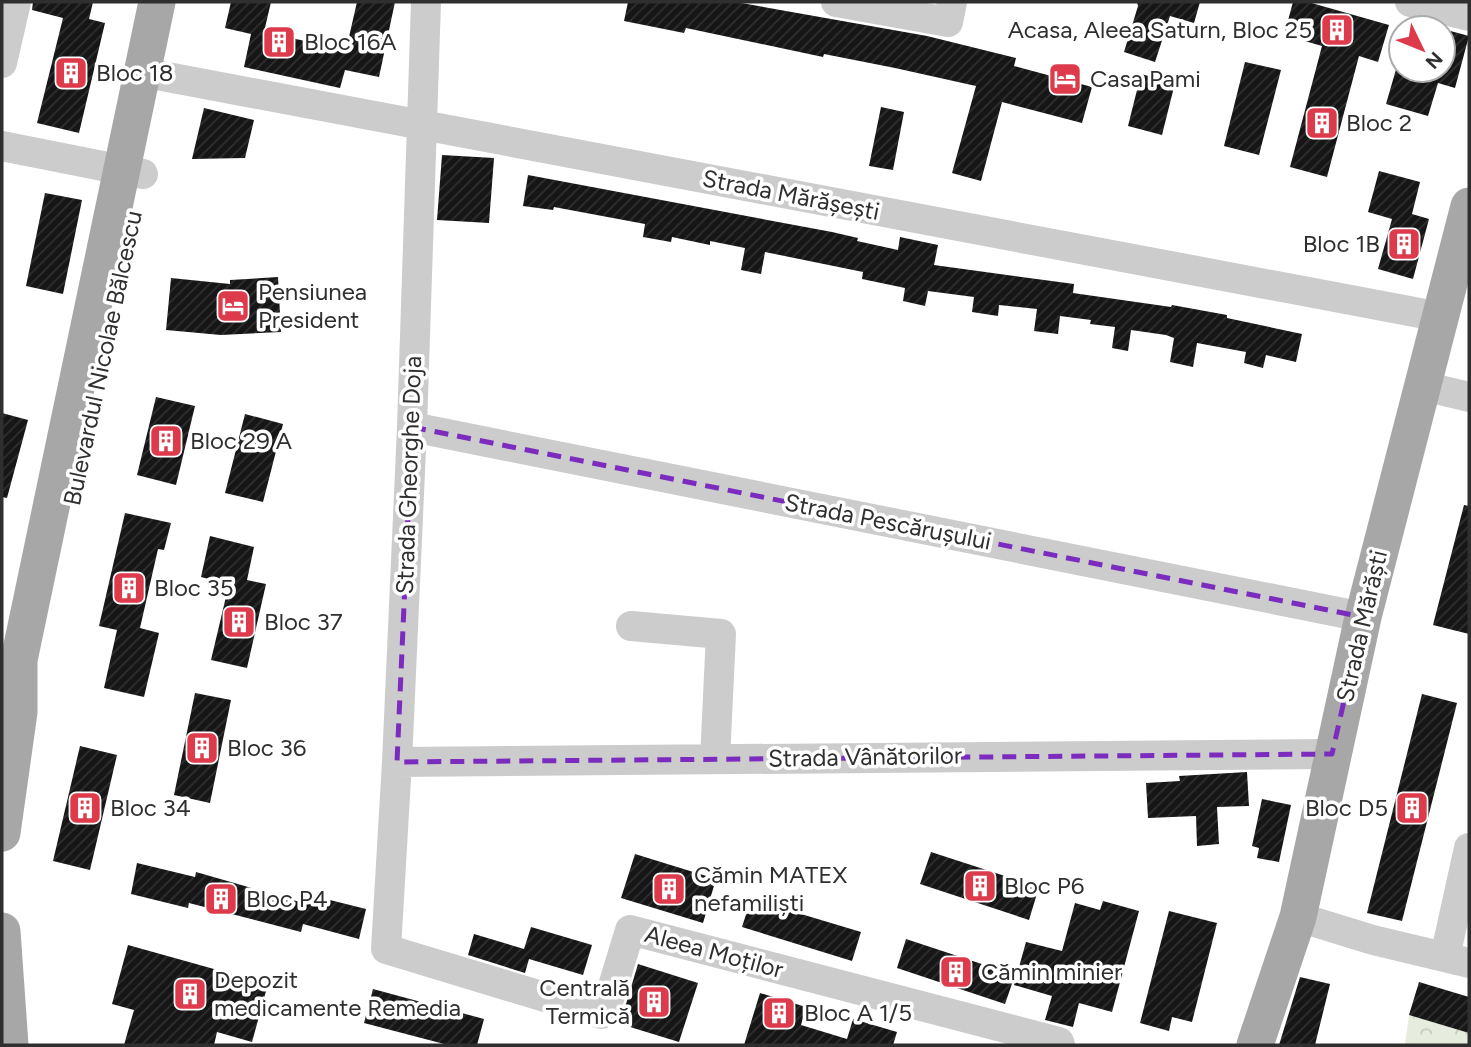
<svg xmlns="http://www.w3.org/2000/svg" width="1471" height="1047" font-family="Figtree,sans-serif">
  <defs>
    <pattern id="forest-crowns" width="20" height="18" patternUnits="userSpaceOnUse" patternTransform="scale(1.75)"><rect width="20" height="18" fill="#e6ecde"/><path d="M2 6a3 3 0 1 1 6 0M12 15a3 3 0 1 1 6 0" fill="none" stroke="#c6cbbf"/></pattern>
    <pattern id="building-hatch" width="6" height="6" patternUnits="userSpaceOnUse" patternTransform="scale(1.75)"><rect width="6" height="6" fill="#161616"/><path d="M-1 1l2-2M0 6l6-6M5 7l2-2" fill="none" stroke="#303030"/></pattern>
  </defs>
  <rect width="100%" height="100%" fill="#fff"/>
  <!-- forest -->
  <path fill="url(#forest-crowns)" d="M1409,1015L1469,1033V1045H1405Z"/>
  <!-- building -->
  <path fill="url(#building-hatch)" d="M33,2H93L89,19L105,23L79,133L37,123L63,18L32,10Z
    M231,2H271L264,32L346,50L357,2H395L379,77L345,70L340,88L244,67L251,34L225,28Z
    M628,2H736L927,36L1016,58L1014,66L1092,87L1082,123L1002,102L981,181L952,173L976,86L895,68L824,54L823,57L686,28L684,33L624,21Z
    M1137,2H1200L1194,23L1170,16L1155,62L1124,52L1138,6Z
    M1293,2H1308L1389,25L1378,62L1359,56L1327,177L1290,167L1322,46L1284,35Z
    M1443,29L1469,36L1455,88L1438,83L1428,116L1386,104L1397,66L1401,67V70H1443Z
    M1245,62L1281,70L1259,155L1224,146Z
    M1141,74L1175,83L1162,135L1128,126Z
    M881,107L904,112L893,170L869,166Z
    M204,108L254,120L245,158L192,159Z
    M442,155L494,158L489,223L437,220Z
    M1379,171L1420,182L1412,214L1429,219L1413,279L1378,269L1392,219L1368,212Z
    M528,175L832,232L858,238L857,241L898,250L900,237L938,245L934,265L1074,284L1073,293L1171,307L1172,305L1227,315V318L1302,334L1296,362L1266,355L1263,368L1244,363L1246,352L1197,343L1193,367L1170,362L1174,338L1166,335L1131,330L1128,351L1112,348L1115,327L1090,324L1091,320L1060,316L1058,334L1034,331L1037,309L999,305L998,316L972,312L974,297L928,291L925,306L903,301L905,288L862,279L863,272L765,252L761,274L741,270L745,248L710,241V245L672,237L671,242L643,237L645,224L554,207L553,210L523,206Z
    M45,193L82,200L63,294L26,286Z
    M278,277L281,332L221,335L166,330L171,278L230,284V280Z
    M156,397L195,406L176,485L137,475Z
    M2,413L28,420L7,498L2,497Z
    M245,414L283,424L263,502L225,493Z
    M1464,505L1469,506V634L1433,625Z
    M125,513L171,523L164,550L158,549L140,628L159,633L144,697L104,688L117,630L99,626Z
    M210,536L254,547L247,580L266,584L247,668L211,660L229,584L201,577Z
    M195,693L231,700L210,803L174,795Z
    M1422,694L1457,703L1402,921L1367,913Z
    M80,746L117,755L90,870L53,861Z
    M1247,772L1249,806L1217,807L1219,844L1197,846L1196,816L1148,818L1146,783L1180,781L1179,776Z
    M1262,799L1291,805L1279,862L1257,858L1259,848L1252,846Z
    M931,852L1039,887L1029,920L920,884Z
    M635,854L716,879L703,923L621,898Z
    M137,863L195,877L196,872L307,904L310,895L366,909L359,939L303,924L301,932L189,903L188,908L131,894Z
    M751,899L861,932L852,961L742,927Z
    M1103,901L1139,911L1112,1012L1079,1003L1073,1027L1045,1020L1052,996L1014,985L1026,942L1062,951L1075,903L1100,910Z
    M1169,911L1217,923L1192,1022L1172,1017L1169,1031L1140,1023Z
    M531,927L592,945L583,975L529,959L525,973L468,955L474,934L524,949Z
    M906,939L1015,975L1005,1004L897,968Z
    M128,945L268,984L252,1042L217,1032L214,1045H124L134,1010L112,1004Z
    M638,964L698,983L679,1042L617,1023L623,1014Z
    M1300,977L1330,984L1315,1045H1279Z
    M1419,982L1469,997V1033L1409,1015Z
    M373,989L484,1019L477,1045H448L364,1023Z
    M760,993L806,1007L801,1025L847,1039L853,1019L897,1032L893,1045H744Z"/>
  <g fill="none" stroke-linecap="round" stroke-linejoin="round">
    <!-- minor -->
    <path stroke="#ccc" stroke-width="30" d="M426,2L412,427L397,762L386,949L601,1014L606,1009L630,930L1059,1042L1060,1045
      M836,2L948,22L952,2
      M1410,2L1469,16
      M2,63L16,2
      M141,72L1441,317
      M2,146L143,174
      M1423,386L1469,397
      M412,427L1363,617
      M631,626L721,634L715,759
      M397,762L1332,754
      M1298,917L1373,940L1469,963
      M1445,957L1469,848"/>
    <!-- major -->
    <path stroke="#a7a7a7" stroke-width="37" d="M2,833L19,712V660L157,2
      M2,931L10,1045
      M1255,1045L1298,917L1363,617L1469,206"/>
  </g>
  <!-- marked area -->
  <path fill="none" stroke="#7b2cbf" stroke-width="5" stroke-dasharray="14 9" stroke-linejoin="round" d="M412,427L1363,617L1332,754L397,762Z"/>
  <!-- icons -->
  <defs>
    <symbol id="building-square" viewBox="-11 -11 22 22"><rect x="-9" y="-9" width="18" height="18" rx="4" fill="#dd3a4b" stroke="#fff"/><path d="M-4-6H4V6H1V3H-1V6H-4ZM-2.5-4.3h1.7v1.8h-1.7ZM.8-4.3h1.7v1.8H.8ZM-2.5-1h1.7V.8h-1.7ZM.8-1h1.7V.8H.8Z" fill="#fff"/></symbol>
    <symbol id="hotel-square" viewBox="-11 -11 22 22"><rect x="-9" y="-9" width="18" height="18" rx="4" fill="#dd3a4b" stroke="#fff"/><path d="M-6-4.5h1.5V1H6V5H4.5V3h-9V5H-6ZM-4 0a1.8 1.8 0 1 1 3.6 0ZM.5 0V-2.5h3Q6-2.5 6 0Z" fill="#fff"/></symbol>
  </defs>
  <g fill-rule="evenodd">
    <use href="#building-square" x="1318" y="11" width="38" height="38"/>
    <use href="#building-square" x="260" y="23" width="38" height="38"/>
    <use href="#building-square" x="52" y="54" width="38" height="38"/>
    <use href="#hotel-square" x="1046" y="60" width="38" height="38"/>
    <use href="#building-square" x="1303" y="104" width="38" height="38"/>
    <use href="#building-square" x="1385" y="225" width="38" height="38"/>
    <use href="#hotel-square" x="214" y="287" width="38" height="38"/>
    <use href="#building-square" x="147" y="422" width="38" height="38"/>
    <use href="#building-square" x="110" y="569" width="38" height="38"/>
    <use href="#building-square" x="220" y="603" width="38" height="38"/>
    <use href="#building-square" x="183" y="729" width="38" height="38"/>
    <use href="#building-square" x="66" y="789" width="38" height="38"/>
    <use href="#building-square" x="1393" y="789" width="38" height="38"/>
    <use href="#building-square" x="961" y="867" width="38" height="38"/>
    <use href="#building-square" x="650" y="870" width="38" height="38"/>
    <use href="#building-square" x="202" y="880" width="38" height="38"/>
    <use href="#building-square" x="937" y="953" width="38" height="38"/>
    <use href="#building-square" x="171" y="975" width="38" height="38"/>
    <use href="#building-square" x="635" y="983" width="38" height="38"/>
    <use href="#building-square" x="760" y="994" width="38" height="38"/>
  </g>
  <g text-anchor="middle" stroke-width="7" stroke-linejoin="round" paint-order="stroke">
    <!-- poi labels -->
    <g font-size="24" fill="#2f2f2f" stroke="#fff" text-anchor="start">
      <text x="1312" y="38" text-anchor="end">Acasa, Aleea Saturn, Bloc 25</text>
      <text x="304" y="50">Bloc 16A</text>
      <text x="96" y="81">Bloc 18</text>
      <text x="1090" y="87">Casa Pami</text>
      <text x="1346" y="131">Bloc 2</text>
      <text x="1380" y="252" text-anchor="end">Bloc 1B</text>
      <text x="258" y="300">Pensiunea<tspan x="258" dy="28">President</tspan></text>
      <text x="190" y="449">Bloc 29 A</text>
      <text x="154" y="596">Bloc 35</text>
      <text x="264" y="630">Bloc 37</text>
      <text x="227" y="756">Bloc 36</text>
      <text x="110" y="816">Bloc 34</text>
      <text x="1388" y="816" text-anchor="end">Bloc D5</text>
      <text x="694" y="883">Cămin MATEX<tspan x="694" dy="28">nefamiliști</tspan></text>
      <text x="1004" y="894">Bloc P6</text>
      <text x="246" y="907">Bloc P4</text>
      <text x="981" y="980">Cămin minier</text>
      <text x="214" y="988">Depozit<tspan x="214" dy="28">medicamente Remedia</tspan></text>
      <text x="630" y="996" text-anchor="end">Centrală<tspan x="630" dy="28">Termică</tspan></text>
      <text x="804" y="1021">Bloc A 1/5</text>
    </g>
    <!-- street labels -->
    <g font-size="24" fill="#2f2f2f" stroke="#fff">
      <text transform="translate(791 195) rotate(11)" y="8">Strada Mărășești</text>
      <text transform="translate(103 358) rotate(-78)" y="8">Bulevardul Nicolae Bălcescu</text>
      <text transform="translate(409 475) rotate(-88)" y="8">Strada Gheorghe Doja</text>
      <text transform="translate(888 522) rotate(11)" y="8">Strada Pescărușului</text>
      <text transform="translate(1362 626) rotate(-77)" y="8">Strada Mărăști</text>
      <text transform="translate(865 757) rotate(-1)" y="8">Strada Vânătorilor</text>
      <text transform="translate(714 952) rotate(15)" y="8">Aleea Moților</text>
    </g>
  </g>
  <!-- border -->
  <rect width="1471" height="1047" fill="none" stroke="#2f2f2f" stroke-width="7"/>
  <!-- north arrow -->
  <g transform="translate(1422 49) rotate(133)"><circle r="33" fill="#ffffff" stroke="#acacac" stroke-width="2"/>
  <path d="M0-5L12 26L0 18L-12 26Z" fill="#dd3a4b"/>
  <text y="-10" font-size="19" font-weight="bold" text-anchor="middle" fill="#2f2f2f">N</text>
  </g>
</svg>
